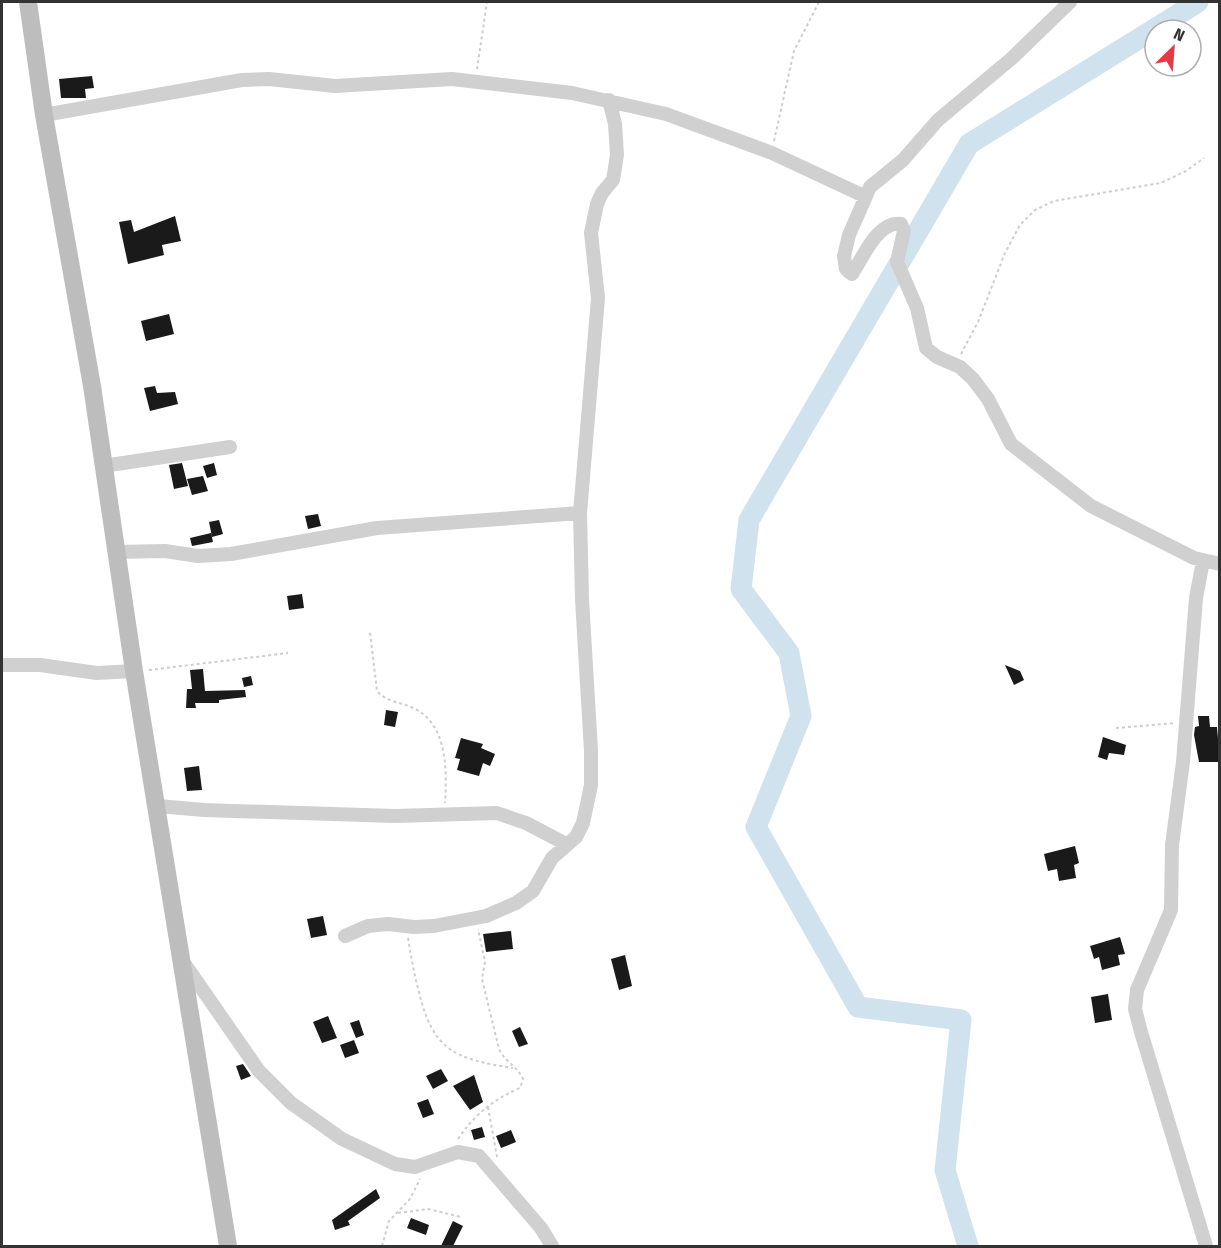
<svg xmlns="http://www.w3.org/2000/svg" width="1221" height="1248" font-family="'Fira Sans Condensed',sans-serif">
  <rect width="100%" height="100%" fill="#fff"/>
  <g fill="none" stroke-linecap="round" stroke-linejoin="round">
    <!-- river -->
    <path stroke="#cfe2ee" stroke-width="21" d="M968,1246L945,1170L961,1020L858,1007L756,827L801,716L789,653L741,589L749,520L969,144L1198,2"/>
  </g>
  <!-- building -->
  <path fill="#1a1a1a" d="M92,76L94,88L85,89L86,98H61L59,79Z
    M175,216L181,241L162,245L164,255L128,264L119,222L131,220L134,232Z
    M169,314L174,334L146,341L141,321Z
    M155,386L157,393L175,392L178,404L150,411L144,388Z
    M182,463L188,486L174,489L169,465Z
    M214,463L217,475L207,478L203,466Z
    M203,476L208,491L192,495L187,479Z
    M318,514L321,526L308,529L305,516Z
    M219,520L223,534L212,537L209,522Z
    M211,533L213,542L192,546L190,538Z
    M302,594L304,608L289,610L287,596Z
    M1005,665L1020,671L1024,680L1014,685Z
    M203,669L205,691L245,690L246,697L219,700V703H195L196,708H186L187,689H192L190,670Z
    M251,676L253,685L244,687L242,678Z
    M386,710L398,712L395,727L384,725Z
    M1198,716H1209L1210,727H1217L1220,762H1199L1194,735L1195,727L1199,726Z
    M1103,737L1126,745L1124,755L1109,753L1107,760L1098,757Z
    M461,738L483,744L481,748L495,754L490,766L483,763L479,776L457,770L460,759L455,758Z
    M199,766L202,790L187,791L184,768Z
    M1075,846L1079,863L1074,865L1076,878L1059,881L1057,869L1048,871L1044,854Z
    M323,916L327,935L311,938L307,919Z
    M511,931L513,949L486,952L483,934Z
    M1120,937L1125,954L1118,955L1120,965L1102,970L1099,957L1094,959L1090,946Z
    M625,955L632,986L619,990L611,959Z
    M1108,994L1112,1020L1095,1023L1091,997Z
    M328,1016L337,1038L322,1043L313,1022Z
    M359,1020L364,1035L356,1038L350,1023Z
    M520,1027L528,1044L519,1047L512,1031Z
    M354,1040L359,1053L345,1058L340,1045Z
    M243,1064L251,1076L241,1080L236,1066Z
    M441,1069L448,1081L433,1089L426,1076Z
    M474,1075L483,1102L470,1110L453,1086Z
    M428,1099L434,1114L423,1118L417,1103Z
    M482,1127L485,1137L474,1140L471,1130Z
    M511,1130L516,1142L501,1148L496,1136Z
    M376,1189L380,1198L348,1221L350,1225L335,1230L332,1220Z
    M411,1218L429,1225L426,1235L407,1228Z
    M453,1221L463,1226L453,1246H441Z"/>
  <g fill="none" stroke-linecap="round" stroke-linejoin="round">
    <!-- path -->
    <path stroke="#cdcdcd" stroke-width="2" stroke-dasharray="3 3" stroke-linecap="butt" d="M477,69L487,2
      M774,141L794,51L819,2
      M961,354L978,322L1005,253L1020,225L1035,210L1054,201L1161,183L1186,171L1204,158
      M370,633L377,691C386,702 400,702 411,707C448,722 447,770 445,803
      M149,670L288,653
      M1116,728L1175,723
      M408,938C411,956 414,974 419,992C433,1051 455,1059 513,1068
      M488,1107L497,1157
      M458,1139C474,1115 494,1099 520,1088L523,1079C518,1067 505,1062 499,1049L482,979L485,962L478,929
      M398,1213L428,1209L461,1217
      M382,1246L389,1221L410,1199L420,1179"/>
    <!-- street -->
    <path stroke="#d0d0d0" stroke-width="14" d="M1070,2L1011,59L938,120L903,160L870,187L849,235L844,256L846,269L852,274C863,258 877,221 901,224L904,231L897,262L917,308L926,348L937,357L960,367L973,379L988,399L1011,444L1091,506L1194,558L1220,564
      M44,115L242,80L269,79L335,86L452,79L572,93L666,114L772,153L864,196
      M103,466L230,447
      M115,552L165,551L198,556L231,554L377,528L580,513
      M1203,561L1196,598L1183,762L1172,845L1171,910L1137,990L1135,1009L1141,1032L1206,1246
      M2,665H40L97,673L134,671
      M158,806L204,810L395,816L497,813L526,823L566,844
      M345,936L368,926L388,924L414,927L434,926L486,916L516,903L533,891L552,858L576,837L583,823L591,785V751L582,599L580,513L598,298L591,233L597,204L602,193L613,180L617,155L615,124L609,100
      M184,963L259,1071L291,1103L342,1139L395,1164L415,1167L458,1152L479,1156L541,1228L552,1246"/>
    <!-- secondary -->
    <path stroke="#bdbdbd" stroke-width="18" d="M28,2L44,115L92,386L134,671L228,1246"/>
  </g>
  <!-- border -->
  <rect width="1221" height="1248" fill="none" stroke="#333333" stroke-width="6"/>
  <!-- north arrow -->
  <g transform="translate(1173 48) rotate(25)"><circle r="28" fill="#ffffff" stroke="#adadad" stroke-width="1.5"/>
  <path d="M0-4.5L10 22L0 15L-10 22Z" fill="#e63946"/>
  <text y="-9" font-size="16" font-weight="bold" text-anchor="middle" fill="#333333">N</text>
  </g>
</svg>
